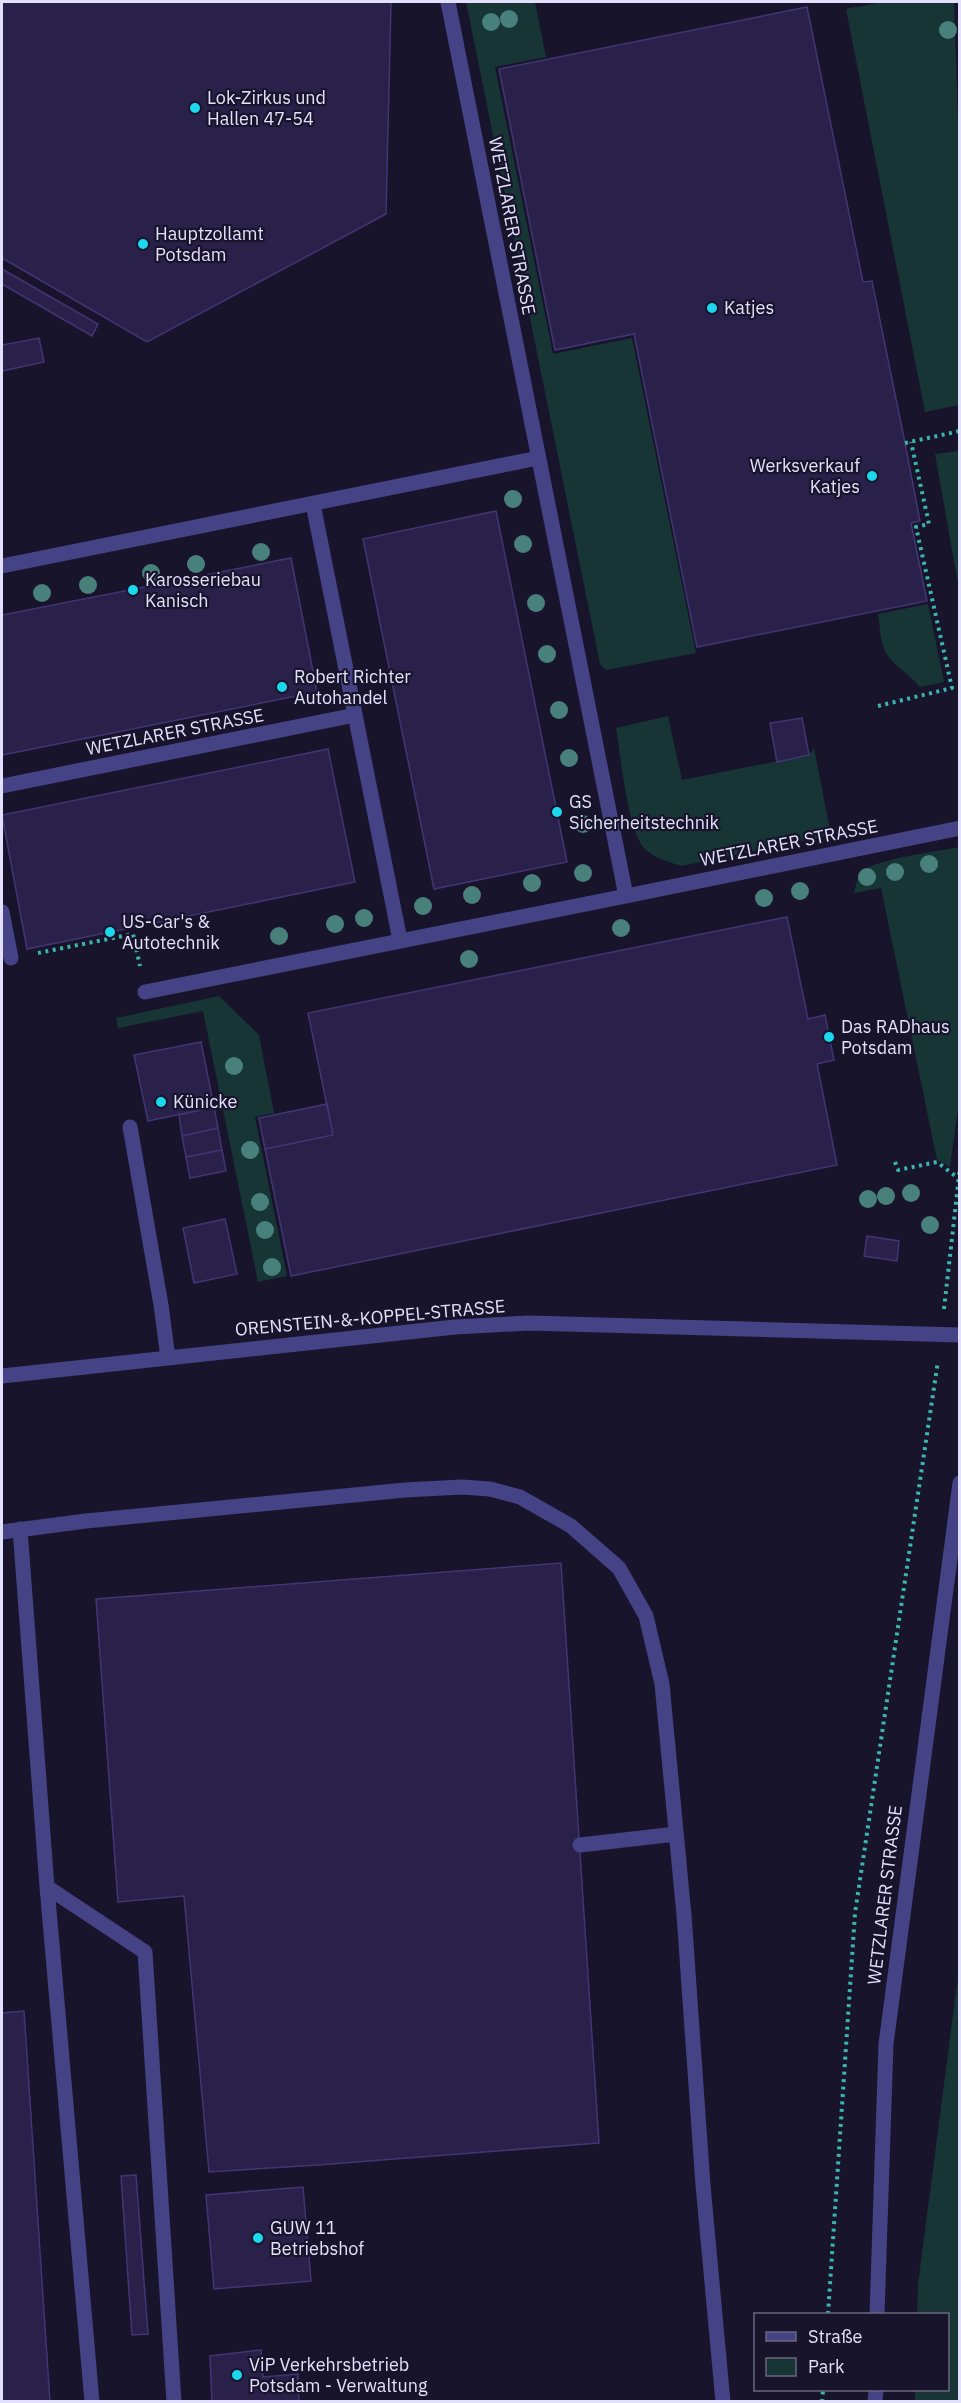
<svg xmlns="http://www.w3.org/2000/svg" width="961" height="2403" font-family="'IBM Plex Sans',sans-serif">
  <rect width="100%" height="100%" fill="#18142b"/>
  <!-- green -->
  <path fill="#173534" d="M466,2H535L546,57L495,67L553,354L632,338L696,653L606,670L600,664Z
    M884,2H954L960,182L959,405L925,412L846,9Z
    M959,451H960L959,589L935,454Z
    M928,604L944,682L920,687C911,676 892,664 886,653C880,642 880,626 878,614Z
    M668,716L682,780L809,755L814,748L831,835L682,866C669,862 653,858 644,848C627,829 621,756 616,728Z
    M959,847L960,1093L950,1167L937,1160L881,888L854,893C856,885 857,877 863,871C876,859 939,851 959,847Z
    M219,996L259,1035L274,1113L255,1117L287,1276L258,1282L203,1011L118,1028L116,1018Z
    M959,1969V2401H915V2390H948V2314H917L918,2284Z"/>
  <!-- building -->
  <path fill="#2a214b" stroke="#423575" stroke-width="1.5" d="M2,2H391L386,214L147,342L2,258Z
    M807,7L863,282L872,281L905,443L920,521L911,523L927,601L697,647L634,334L555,350L499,69Z
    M2,269L98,324L92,336L2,284Z
    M39,338L44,362L2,371V345Z
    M496,511L567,862L434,889L363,539Z
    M291,558L317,692L2,755V615Z
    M802,718L809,755L777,762L770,723Z
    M328,749L355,882L27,949L2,815Z
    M787,917L808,1019L825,1015L834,1060L817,1064L837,1165L291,1276L265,1149L333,1135L308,1013Z
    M201,1042L214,1107L148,1121L134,1055Z
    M327,1104L333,1135L265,1149L259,1118Z
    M214,1107L218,1128L182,1136L179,1115Z
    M218,1128L222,1150L186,1157L182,1136Z
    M222,1150L226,1171L190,1178L186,1157Z
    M225,1219L237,1274L194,1283L183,1228Z
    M867,1236L899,1241L897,1261L864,1256Z
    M561,1563L599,2143L318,2165L209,2172L184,1896L118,1902L96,1599Z
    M24,2011L50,2402H2V2013Z
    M136,2175L148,2334L132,2335L121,2176Z
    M303,2187L311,2281L214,2289L206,2195Z
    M261,2350L263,2377L298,2374L299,2402H212L210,2356Z"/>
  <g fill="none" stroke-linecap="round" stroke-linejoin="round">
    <!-- path -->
    <path stroke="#3bb6af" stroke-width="4" stroke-dasharray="3 4.5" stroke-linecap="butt" d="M905,443L960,431
      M878,706L952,688L916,527L929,524L911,442
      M38,953L133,934L140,966
      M895,1162L898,1170L937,1162L958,1178
      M944,1309L960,1167
      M828,2314L855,1913L938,1361
      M822,2402L823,2390"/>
    <!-- minor -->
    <path stroke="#454286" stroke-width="15" d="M313,504L400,940
      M2,566L538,458
      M2,786L355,715
      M626,896L960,828
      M2,912L11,958
      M145,992L626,896L448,2
      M130,1127L161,1305L168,1358
      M2,1376L455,1327L529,1323L960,1335
      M20,1529L47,1887L92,2402
      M2,1532L86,1521L405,1490L462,1487L490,1489L520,1497L571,1526L619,1568L646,1616L662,1684L684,1915L703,2185L723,2402
      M580,1845L676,1834
      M47,1887L145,1952L174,2402
      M877,2314L886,2044L960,1483
      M875,2402L876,2390"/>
  </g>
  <!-- trees -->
  <g fill="#48807c">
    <circle cx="509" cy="19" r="9"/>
    <circle cx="491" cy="22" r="9"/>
    <circle cx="948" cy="30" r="9"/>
    <circle cx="513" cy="499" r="9"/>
    <circle cx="523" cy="544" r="9"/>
    <circle cx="261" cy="552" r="9"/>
    <circle cx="196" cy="564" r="9"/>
    <circle cx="151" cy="573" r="9"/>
    <circle cx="88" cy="585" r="9"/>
    <circle cx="42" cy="593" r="9"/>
    <circle cx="536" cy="603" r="9"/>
    <circle cx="547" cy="654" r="9"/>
    <circle cx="559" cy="710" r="9"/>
    <circle cx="569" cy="758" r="9"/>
    <circle cx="583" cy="824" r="9"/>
    <circle cx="929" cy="864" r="9"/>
    <circle cx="895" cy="872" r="9"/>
    <circle cx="583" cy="873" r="9"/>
    <circle cx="867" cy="877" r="9"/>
    <circle cx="532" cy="883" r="9"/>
    <circle cx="800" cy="891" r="9"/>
    <circle cx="472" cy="895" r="9"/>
    <circle cx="764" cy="898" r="9"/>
    <circle cx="423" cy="906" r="9"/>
    <circle cx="364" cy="918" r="9"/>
    <circle cx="335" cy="924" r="9"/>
    <circle cx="621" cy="928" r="9"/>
    <circle cx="279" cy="936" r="9"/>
    <circle cx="469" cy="959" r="9"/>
    <circle cx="234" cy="1066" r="9"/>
    <circle cx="250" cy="1150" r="9"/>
    <circle cx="911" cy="1193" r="9"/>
    <circle cx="886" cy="1196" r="9"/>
    <circle cx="868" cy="1199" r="9"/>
    <circle cx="260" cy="1202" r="9"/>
    <circle cx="930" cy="1225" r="9"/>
    <circle cx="265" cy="1230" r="9"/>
    <circle cx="272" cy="1267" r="9"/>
  </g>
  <!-- markers -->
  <g fill="#1ad8ee" stroke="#18142b" stroke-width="2">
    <circle cx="195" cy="108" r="6"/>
    <circle cx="143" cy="244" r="6"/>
    <circle cx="712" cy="308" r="6"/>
    <circle cx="872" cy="476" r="6"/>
    <circle cx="133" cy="590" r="6"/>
    <circle cx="282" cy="687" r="6"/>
    <circle cx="557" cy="812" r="6"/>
    <circle cx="110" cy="932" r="6"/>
    <circle cx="829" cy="1037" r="6"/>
    <circle cx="161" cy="1102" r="6"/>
    <circle cx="258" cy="2238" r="6"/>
    <circle cx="237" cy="2375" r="6"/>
  </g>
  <g text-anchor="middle" stroke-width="4.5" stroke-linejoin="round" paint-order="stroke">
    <!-- poi labels -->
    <g font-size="18" fill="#e3e0fd" stroke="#18142b" text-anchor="start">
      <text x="207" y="104">Lok-Zirkus und<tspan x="207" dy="21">Hallen 47-54</tspan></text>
      <text x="155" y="240">Hauptzollamt<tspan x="155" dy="21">Potsdam</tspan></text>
      <text x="724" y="314">Katjes</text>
      <text x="860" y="472" text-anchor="end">Werksverkauf<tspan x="860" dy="21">Katjes</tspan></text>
      <text x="145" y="586">Karosseriebau<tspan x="145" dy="21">Kanisch</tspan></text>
      <text x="294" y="683">Robert Richter<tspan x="294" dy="21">Autohandel</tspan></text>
      <text x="569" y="808">GS<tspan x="569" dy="21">Sicherheitstechnik</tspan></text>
      <text x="122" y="928">US-Car's &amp;<tspan x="122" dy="21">Autotechnik</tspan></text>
      <text x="841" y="1033">Das RADhaus<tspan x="841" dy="21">Potsdam</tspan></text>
      <text x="173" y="1108">Künicke</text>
      <text x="270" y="2234">GUW 11<tspan x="270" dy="21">Betriebshof</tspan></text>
      <text x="249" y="2371">ViP Verkehrsbetrieb<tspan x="249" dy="21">Potsdam - Verwaltung</tspan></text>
    </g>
    <!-- street labels -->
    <g font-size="18" fill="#e3e0fd" stroke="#18142b">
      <text transform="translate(512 226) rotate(79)" y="6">WETZLARER STRASSE</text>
      <text transform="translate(175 732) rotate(-11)" y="6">WETZLARER STRASSE</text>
      <text transform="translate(789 843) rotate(-11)" y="6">WETZLARER STRASSE</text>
      <text transform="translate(370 1318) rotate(-5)" y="6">ORENSTEIN-&amp;-KOPPEL-STRASSE</text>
      <text transform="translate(885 1895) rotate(-83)" y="6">WETZLARER STRASSE</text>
    </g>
  </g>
  <!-- border -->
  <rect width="961" height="2403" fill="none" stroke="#e3e0fd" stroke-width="6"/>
  <!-- legend -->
  <rect x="754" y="2313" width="195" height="78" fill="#18142b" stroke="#69667f" stroke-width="1.5"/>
  <rect x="766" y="2332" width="30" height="9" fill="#454286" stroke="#69667f" stroke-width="1.5"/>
  <text x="808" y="2343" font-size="18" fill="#e3e0fd">Straße</text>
  <rect x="766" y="2358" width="30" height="18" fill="#173534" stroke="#69667f" stroke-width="1.5"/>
  <text x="808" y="2373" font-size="18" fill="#e3e0fd">Park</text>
</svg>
